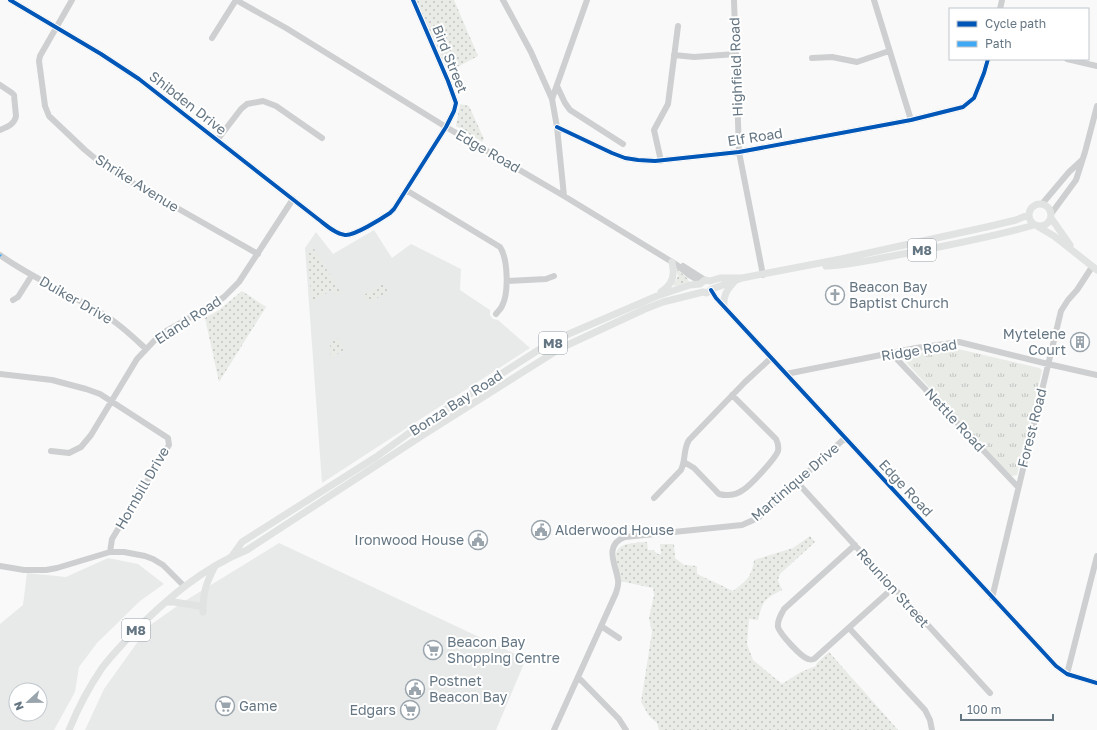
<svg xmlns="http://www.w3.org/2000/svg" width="1097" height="730" font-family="'Golos Text',sans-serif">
  <defs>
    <pattern id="grass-dots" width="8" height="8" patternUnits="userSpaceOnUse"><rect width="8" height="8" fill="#e8ebe6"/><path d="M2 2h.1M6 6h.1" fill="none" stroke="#c0c3c0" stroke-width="1.8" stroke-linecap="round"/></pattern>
    <pattern id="park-tufts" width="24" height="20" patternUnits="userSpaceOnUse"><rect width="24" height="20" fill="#e8ebe6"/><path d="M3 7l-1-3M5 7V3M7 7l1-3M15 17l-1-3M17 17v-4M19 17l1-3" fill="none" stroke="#c0c3c0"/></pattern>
  </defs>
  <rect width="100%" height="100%" fill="#f9f9f9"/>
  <!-- built -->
  <path fill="#e8e9e9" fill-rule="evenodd" d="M374,230L392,258L411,244L461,269L460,290L490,310V315L493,319L498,320L530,348L322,483L305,248L316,232L333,254Z
    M279,543L526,659L496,730H85L104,689L149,626L180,604Z
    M108,558L138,564L164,584L140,601L97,643L79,667L75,692L54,730H0V624L23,605L27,573L66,577ZM16,690H40V714H16Z"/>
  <!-- grass -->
  <path fill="url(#grass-dots)" d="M416,0H454L478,56L448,72Z
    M460,104L469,106L484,139L482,142L456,126Z
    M312,246L341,293L336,295L332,290L312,302L307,254Z
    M677,269L688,279L689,282L675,286L673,285L678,276L676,270Z
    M382,284L388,291L370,303L364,295Z
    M242,291L266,307L219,382L205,318L219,310Z
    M337,338L345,349L331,358L330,343Z
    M810,536L815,542L780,574L778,580L782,590C764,599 763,600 758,620L749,619L747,644L753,660L782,684L801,672L816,666L817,663L829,652L898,730H659L657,723L649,716L641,702L652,632L649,618L654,595L653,588L620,581C614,549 610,544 647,542L648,550H653L658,554H661L660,544H674L675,558L684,565L697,566V574L733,591C746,581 752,577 754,560L793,548Z"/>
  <!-- park -->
  <path fill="url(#park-tufts)" d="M954,348L1039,368L1042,370L1017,475L1012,476L1007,473L904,360V358L937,349Z"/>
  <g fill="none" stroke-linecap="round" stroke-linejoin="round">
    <!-- minor -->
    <path stroke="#cecfd0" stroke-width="6" d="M10,0L101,54L139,79L318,219C326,225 335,234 345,235C354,236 381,219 390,213L394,209L446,127L454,111L456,103L448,81L413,0
      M72,0L40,56L39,61L45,106L49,116L85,150L102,164L126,179L258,254
      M236,0L286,28L446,127L564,196L677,265L689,275L701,282
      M503,0L531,52L552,99L557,127L564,196
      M734,0L739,152L763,275
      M874,0L911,120
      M1000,9L1002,0
      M212,38L236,0
      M674,55L694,57L736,54
      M812,58L832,57L857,62L889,51
      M1067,59L1097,66
      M0,85L12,93L14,95L16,116C15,124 7,127 0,130
      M557,86L565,103L570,110L623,144
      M552,99L587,0
      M557,127L612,153L625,158L638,160L655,161L739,152L911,120L963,107L974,98L984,73L988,59
      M218,139L241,109L247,104L263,101L276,106L322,138
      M661,161L654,130L668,104L678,26
      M406,190L500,247C508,259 509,293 502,306C501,309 498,311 496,314
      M1042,204L1069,172L1082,160
      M1051,214L1076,180L1085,152L1097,106
      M0,255C33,279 72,294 106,316C121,325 133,337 146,349
      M683,266L705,280
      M507,281L546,279L554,276
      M711,290L716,298L1056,666L1067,674L1097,683
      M13,300L18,297L32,275
      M892,354L1018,487
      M0,374L52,380L86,389L100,394L168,438L169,445L112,539L110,552
      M786,374L916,348L959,342L1048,364L1097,375
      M51,451L69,453L81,447L91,435L137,359L154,341L166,331L214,304L224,297L239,282L293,199
      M684,462L694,468L719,494C727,496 736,495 743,490C750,486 775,459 778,451C779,446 778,443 776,439L732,395
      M797,482L990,693
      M654,498L681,470C686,460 683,449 689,440L745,382L771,358
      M855,545L784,609C781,615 777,620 778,627C780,634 801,657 808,659C811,660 811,660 814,659L893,588
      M0,566L24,570H46L57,568L110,552H124L145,556L153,559L163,565L184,586
      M992,598L1061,311L1068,300L1077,290L1092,267
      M601,626L619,638
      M849,628L925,710L930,720L932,730
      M1067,674L1097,556
      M578,677L619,719L626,730
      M554,730L616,593C617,589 619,585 618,580C616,565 603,545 625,537L742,525L758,518L845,438"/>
    <!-- major -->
    <path stroke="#e1e2e2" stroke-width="7" d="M1029 215a11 11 0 1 1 22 0a11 11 0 1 1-22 0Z
      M1051,218L1070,245
      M1037,226L1054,236L1097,270
      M826,266C853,265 880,258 908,253C950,245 992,237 1034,225
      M661,292C673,284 675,275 672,262
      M724,307C723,295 727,290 734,282
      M232,556L242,542L376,457L409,433L540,349L564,336L657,296L690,285L700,284L705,280L710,281L720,278H741
      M166,602H174L199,606
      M203,612C203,591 206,584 215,566
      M69,730C78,708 89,687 102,668C110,657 121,646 130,636C164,601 202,568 247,550L423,435L561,348L645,309L663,302L703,292L707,293L712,289L742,278L841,259L991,226L1016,220L1028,215"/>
    <!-- quiet -->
    <path stroke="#3fa9f5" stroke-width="3" stroke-dasharray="6 3" stroke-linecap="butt" d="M0,255L1,256"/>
    <defs>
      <path id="cycleway" d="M10,0L101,54L139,79L318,219C326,225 335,234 345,235C354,236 381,219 390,213L394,209L446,127L454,111L456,103L448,81L413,0
        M557,127L612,153L625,158L638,160L655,161L739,152L911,120L963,107L974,98L984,73L988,59
        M711,290L716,298L1056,666L1067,674L1097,683"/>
    </defs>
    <!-- cycleway casing -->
    <use href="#cycleway" stroke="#fff" stroke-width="6"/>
    <!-- cycleway -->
    <use href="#cycleway" stroke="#0057b8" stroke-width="4"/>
  </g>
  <!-- icons -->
  <defs>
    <symbol id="church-ring" viewBox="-11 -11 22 22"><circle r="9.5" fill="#fff" stroke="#99a4ac" stroke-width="1.5"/><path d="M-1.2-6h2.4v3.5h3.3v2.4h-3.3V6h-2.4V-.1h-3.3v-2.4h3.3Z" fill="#99a4ac"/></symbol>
    <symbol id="building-ring" viewBox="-11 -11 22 22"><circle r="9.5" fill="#fff" stroke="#99a4ac" stroke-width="1.5"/><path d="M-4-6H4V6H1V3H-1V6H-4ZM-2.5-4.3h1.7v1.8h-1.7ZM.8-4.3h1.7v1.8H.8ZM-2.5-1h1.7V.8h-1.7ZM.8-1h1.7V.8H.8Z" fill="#99a4ac"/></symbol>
    <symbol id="civic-ring" viewBox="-11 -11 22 22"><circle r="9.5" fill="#fff" stroke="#99a4ac" stroke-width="1.5"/><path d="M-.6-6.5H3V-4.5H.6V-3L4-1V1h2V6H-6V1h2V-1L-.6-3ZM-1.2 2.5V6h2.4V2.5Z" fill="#99a4ac"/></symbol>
    <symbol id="supermarket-ring" viewBox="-11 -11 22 22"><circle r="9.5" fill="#fff" stroke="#99a4ac" stroke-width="1.5"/><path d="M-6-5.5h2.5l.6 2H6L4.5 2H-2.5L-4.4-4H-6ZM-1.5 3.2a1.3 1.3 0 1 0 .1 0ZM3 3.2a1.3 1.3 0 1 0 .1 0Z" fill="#99a4ac"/></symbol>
  </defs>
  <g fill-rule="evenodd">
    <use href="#church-ring" x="824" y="284" width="22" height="22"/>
    <use href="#building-ring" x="1069" y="331" width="22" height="22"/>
    <use href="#civic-ring" x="530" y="519" width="22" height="22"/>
    <use href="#civic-ring" x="467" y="529" width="22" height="22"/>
    <use href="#supermarket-ring" x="422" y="639" width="22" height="22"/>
    <use href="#civic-ring" x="404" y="678" width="22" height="22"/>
    <use href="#supermarket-ring" x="214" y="695" width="22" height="22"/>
    <use href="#supermarket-ring" x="399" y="699" width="22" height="22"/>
  </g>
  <g text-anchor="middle" stroke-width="4" stroke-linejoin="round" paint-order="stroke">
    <!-- shield labels -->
    <g fill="#fff" stroke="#939fa8" stroke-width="1">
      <rect x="908" y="239" width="28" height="22" rx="3"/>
      <rect x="539" y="332" width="28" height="22" rx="3"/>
      <rect x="122" y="619" width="28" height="22" rx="3"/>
    </g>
    <g font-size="13" font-weight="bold" fill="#657683">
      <text x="922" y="255">M8</text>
      <text x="553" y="348">M8</text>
      <text x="136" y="635">M8</text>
    </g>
    <!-- street labels -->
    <g font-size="14" fill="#657683" stroke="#fff">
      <text transform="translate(450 59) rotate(68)" y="5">Bird Street</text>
      <text transform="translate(736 67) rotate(-92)" y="5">Highfield Road</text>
      <text transform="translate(188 103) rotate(38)" y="5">Shibden Drive</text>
      <text transform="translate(755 137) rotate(-9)" y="5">Elf Road</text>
      <text transform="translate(488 151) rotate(30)" y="5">Edge Road</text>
      <text transform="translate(137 183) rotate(32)" y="5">Shrike Avenue</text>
      <text transform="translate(76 300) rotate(30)" y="5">Duiker Drive</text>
      <text transform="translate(188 320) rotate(-33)" y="5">Eland Road</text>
      <text transform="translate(919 350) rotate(-9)" y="5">Ridge Road</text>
      <text transform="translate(456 403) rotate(-33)" y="5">Bonza Bay Road</text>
      <text transform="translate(955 420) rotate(47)" y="5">Nettle Road</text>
      <text transform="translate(1032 428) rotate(-76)" y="5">Forest Road</text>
      <text transform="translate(795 482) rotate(-41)" y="5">Martinique Drive</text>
      <text transform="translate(142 488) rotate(-60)" y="5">Hornbill Drive</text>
      <text transform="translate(906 488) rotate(47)" y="5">Edge Road</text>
      <text transform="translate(893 588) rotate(48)" y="5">Reunion Street</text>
    </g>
    <!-- poi labels -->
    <g font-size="14" fill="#657683" stroke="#fff" text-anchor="start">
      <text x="849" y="292">Beacon Bay<tspan x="849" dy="16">Baptist Church</tspan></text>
      <text x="1066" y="339" text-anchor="end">Mytelene<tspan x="1066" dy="16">Court</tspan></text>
      <text x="555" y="535">Alderwood House</text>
      <text x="464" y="545" text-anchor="end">Ironwood House</text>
      <text x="447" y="647">Beacon Bay<tspan x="447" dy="16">Shopping Centre</tspan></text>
      <text x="429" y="686">Postnet<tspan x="429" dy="16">Beacon Bay</tspan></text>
      <text x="239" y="711">Game</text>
      <text x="396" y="715" text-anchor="end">Edgars</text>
    </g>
  </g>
  <!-- legend -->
  <rect x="949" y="8" width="140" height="52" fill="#ffffff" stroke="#c1c8cd"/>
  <rect x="957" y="21" width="20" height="6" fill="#0057b8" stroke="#c1c8cd"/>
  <text x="985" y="28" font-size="12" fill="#657683">Cycle path</text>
  <rect x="957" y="41" width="20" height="6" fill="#3fa9f5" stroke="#c1c8cd"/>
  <text x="985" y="48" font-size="12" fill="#657683">Path</text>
  <!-- north arrow -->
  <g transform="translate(28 702) rotate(248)"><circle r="19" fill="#ffffff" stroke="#c1c8cd"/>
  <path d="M0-3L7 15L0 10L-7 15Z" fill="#99a4ac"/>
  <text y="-6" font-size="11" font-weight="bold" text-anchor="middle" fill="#657683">N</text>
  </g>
  <!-- scale -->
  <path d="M961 714v6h92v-6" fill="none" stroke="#657683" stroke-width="2"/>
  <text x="967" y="714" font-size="12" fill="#657683" stroke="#ffffff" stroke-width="3" paint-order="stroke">100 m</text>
</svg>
